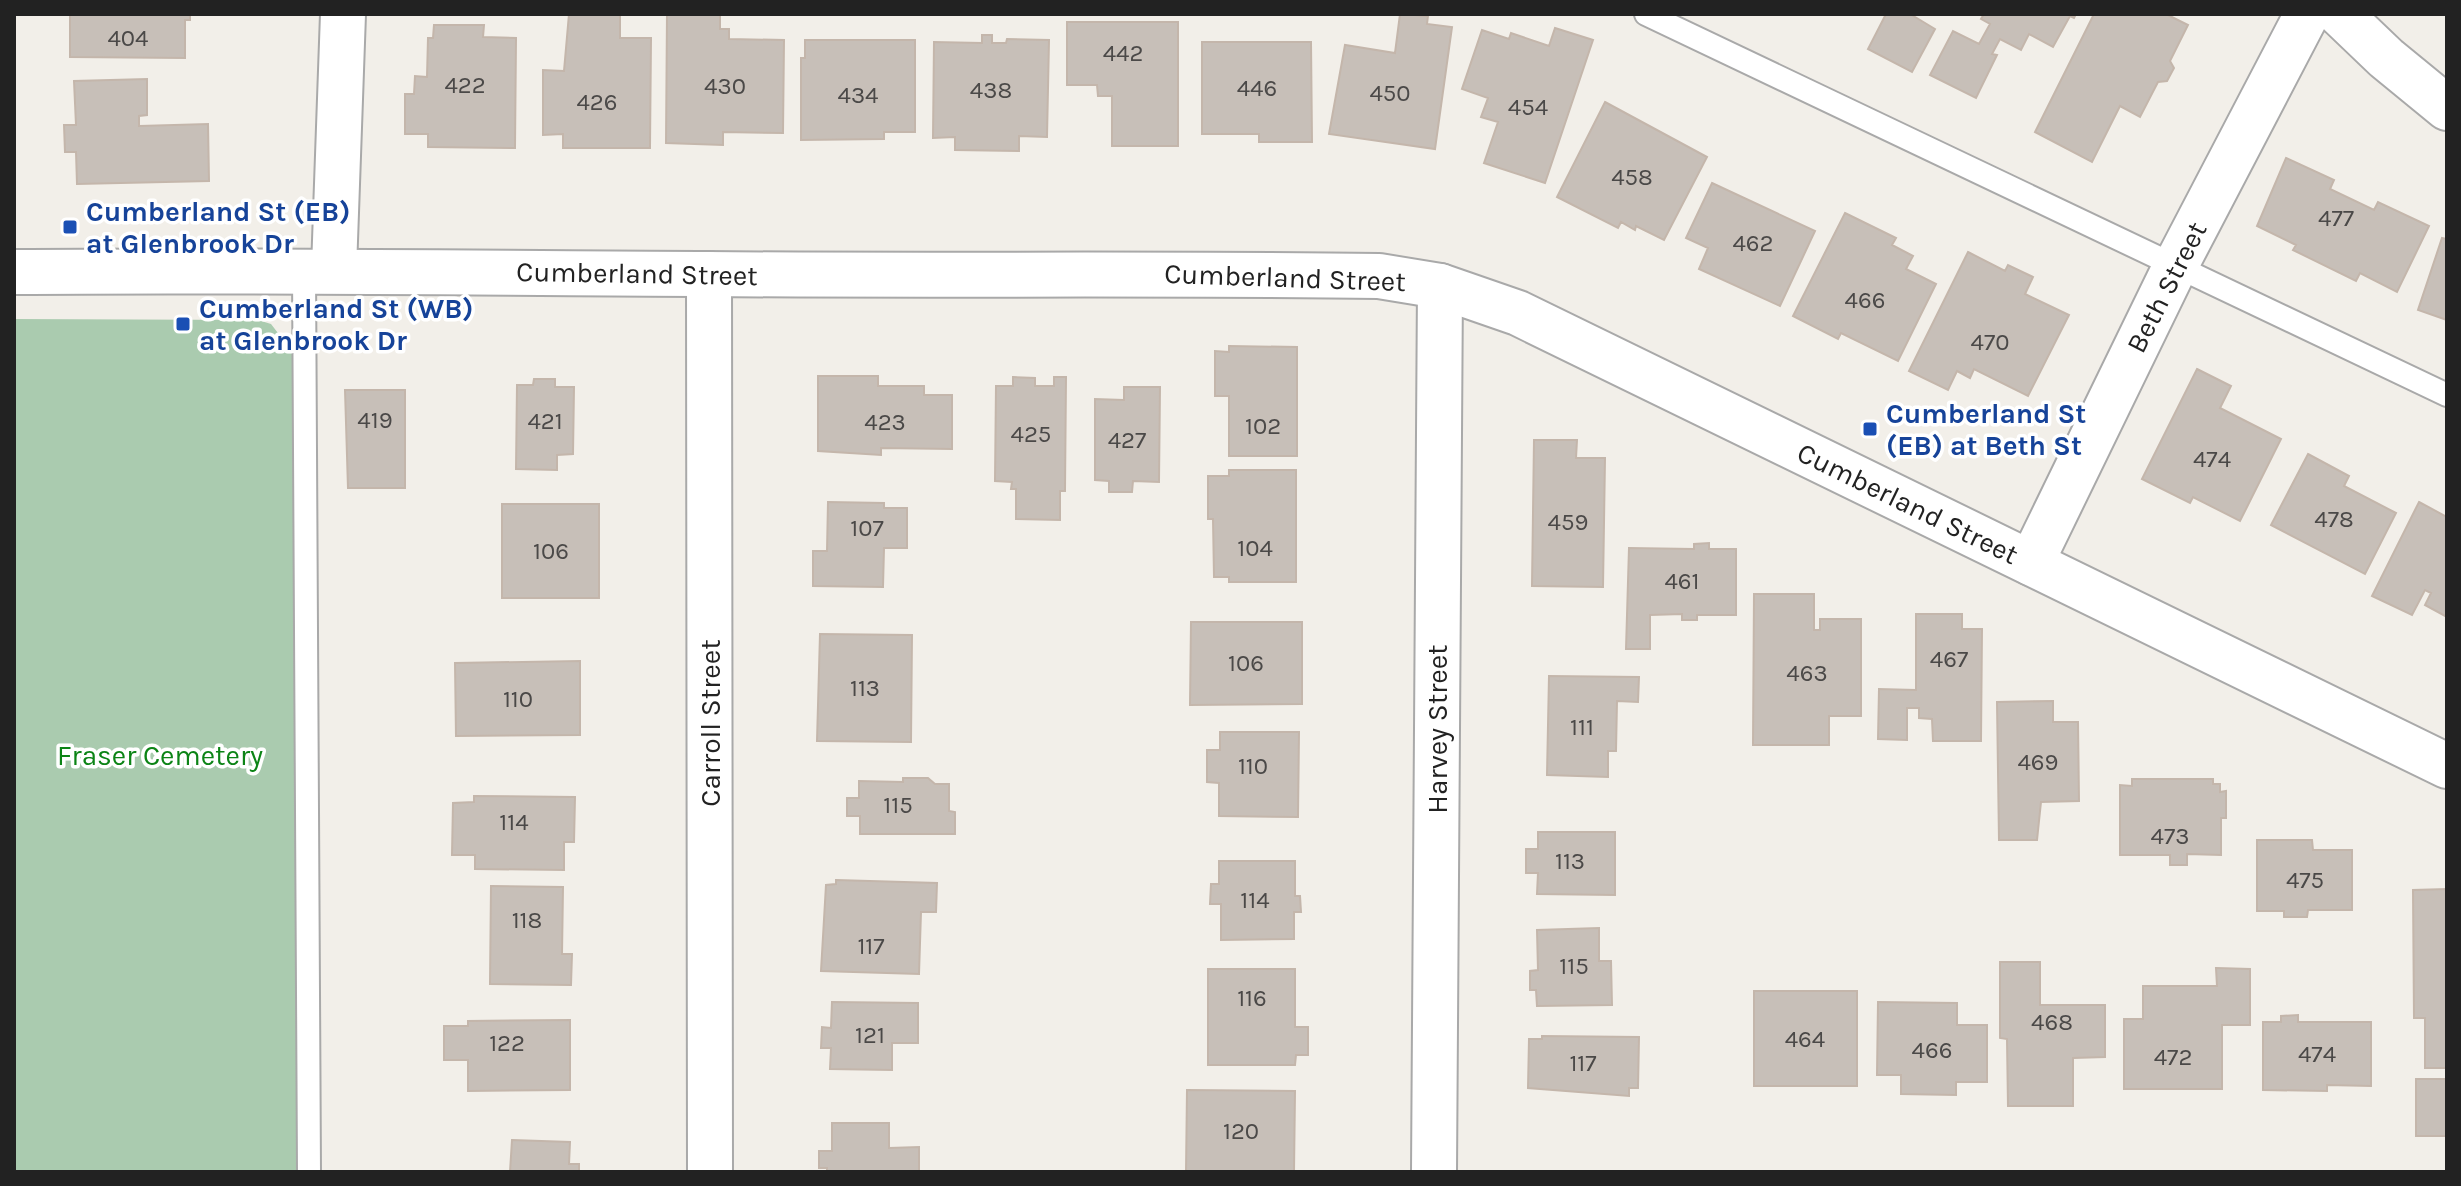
<svg xmlns="http://www.w3.org/2000/svg" width="2461" height="1186" font-family="Karla,sans-serif">
  <rect width="100%" height="100%" fill="#f2efe9"/>
  <!-- cemetery -->
  <path fill="#aacbaf" d="M14,319L258,320L271,324L281,337L304,336L309,1172H14Z"/>
  <!-- building -->
  <path fill="#c7bfb8" stroke="#c4b6ab" stroke-width="2" d="M70,14H190V20H185V58L70,57Z
    M569,14H620V38H651L650,148H563V134L543,135V70L564,71Z
    M667,14H720V29H729V39L784,40L783,133L723,132V145L666,143Z
    M1400,14L1428,16L1427,24L1452,27L1435,149L1329,134L1345,45L1395,53Z
    M1886,14H1910L1935,29L1912,72L1868,49Z
    M1984,14H2076L2074,18L2070,16L2053,47L2029,34L2021,50L2000,39L1992,54L1997,55L1976,98L1930,75L1953,31L1979,44L1990,24L1981,19Z
    M2094,14H2166L2188,25L2170,61L2174,68L2167,81L2158,82L2140,117L2120,106L2092,162L2035,132Z
    M1067,22H1178V146H1112V96H1098L1097,85H1067Z
    M434,25H484L483,37L516,38L515,148L428,147V134H405V94H414L415,76L427,77L428,38H433Z
    M1555,28L1593,40L1545,183L1484,163L1498,122L1481,117L1488,98L1462,89L1482,30L1509,39L1511,33L1549,46Z
    M982,35H992V43H1006L1007,39L1049,40L1047,137L1019,136V151L955,150V137L933,138L934,42L982,43Z
    M805,40H915V132H884V139L801,140V58H805Z
    M1202,42H1311L1312,142H1259V134H1202Z
    M147,79V115L139,116V126L208,124L209,181L77,184L76,152H65L64,125H76L74,81Z
    M1605,102L1707,157L1664,240L1636,226L1635,230L1621,222L1618,228L1557,197Z
    M2286,158L2334,180L2330,189L2374,210L2378,202L2429,226L2397,292L2360,273L2356,281L2293,250L2296,245L2257,226Z
    M1712,183L1815,231L1780,306L1699,269L1708,248L1686,238Z
    M1845,213L1896,238L1892,245L1913,256L1906,269L1936,284L1898,361L1841,333L1838,339L1793,316Z
    M2442,238L2447,239V320L2418,310Z
    M1968,252L2005,271L2008,265L2033,277L2025,294L2069,315L2028,396L1974,369L1970,378L1957,371L1948,390L1909,371Z
    M1229,346L1297,347V456H1229V396H1215V351L1229,352Z
    M2197,369L2231,386L2220,408L2281,439L2240,521L2193,497L2190,503L2142,479Z
    M818,376H878V386H924V395H952V449L881,448V455L818,451Z
    M1013,377L1035,378V386H1054V377H1066L1065,491H1060V520L1016,519V489H1011L1012,482L995,481L996,386H1013Z
    M534,379H555V387H574L573,454L557,455V470L516,469L517,385H533Z
    M1124,387H1160L1159,482L1133,481L1132,492H1109V481L1095,480V399L1124,400Z
    M345,390H405V488H348Z
    M1534,440H1577L1576,458H1605L1603,587L1532,586Z
    M2308,454L2349,476L2344,486L2396,513L2365,574L2271,525Z
    M1229,470H1296V582H1229V577H1214L1213,519H1208V476H1229Z
    M828,502L884,503V508H907V548H884L883,587L813,586V551H827Z
    M2419,502L2447,517V617L2425,605L2431,593L2425,590L2412,615L2372,596Z
    M502,504H599V598H502Z
    M1709,543V549H1736V615H1697V620H1682V614L1650,615V649H1626L1629,548L1694,549V544Z
    M1754,594H1814V630H1820V619H1861V716H1829V745H1753Z
    M1916,614H1962V629H1982L1981,741H1933L1932,719L1919,718V708H1907V740L1878,739L1879,689L1916,690Z
    M1191,622H1302V704L1190,705Z
    M820,634L912,635L911,742L817,741Z
    M580,661V735L456,736L455,663Z
    M1549,676L1639,677L1638,702L1617,701L1616,751H1608V777L1547,775Z
    M2053,701V722H2078L2079,801L2041,802L2037,840H1999L1997,702Z
    M1220,732H1299L1298,817L1219,816V783L1207,782V750H1220Z
    M903,778H928L935,784H949V811L955,812V834H860V816H847V798H859V781L903,782Z
    M2132,779H2213V784H2220V792L2226,791V818H2221V855L2187,854V865H2170V855H2120V785L2132,786Z
    M474,796L575,797L574,842H564V870L475,869V855H452L453,803L474,802Z
    M1538,832H1615V895L1537,894L1538,873H1526V849H1538Z
    M2257,840H2312L2313,850H2352V910H2308L2307,917H2284V911H2257Z
    M1219,861H1295V896H1300L1301,912H1294V939L1221,940V904H1210L1211,884H1219Z
    M836,880L937,883L936,912H921L919,974L821,971L826,885L836,884Z
    M491,886L563,887L562,954H572L571,985L490,984Z
    M2447,889V1068H2425V1018H2414L2413,890Z
    M1599,928V961H1611L1612,1005L1537,1006L1536,990H1530V971L1538,970L1537,930Z
    M2000,962H2040V1005H2105V1057L2073,1058V1106H2008L2007,1039L2000,1038Z
    M2216,968L2250,969V1025H2222V1089H2124V1019H2143V986H2217Z
    M1208,969H1295V1027H1308V1055H1296L1295,1065H1208Z
    M1754,991H1857V1086H1754Z
    M832,1002L918,1003V1043H892V1070L830,1069L831,1048H821L822,1027L831,1028Z
    M1878,1002L1957,1003V1025H1987V1082H1956V1095L1901,1094V1075H1877Z
    M2298,1015V1022H2371V1086L2327,1085V1091L2263,1090V1022H2281V1016Z
    M570,1020V1090L468,1091V1060H444V1026H468V1021Z
    M1542,1036L1639,1037L1638,1088H1629V1096L1528,1088L1529,1039H1542Z
    M2416,1079H2447V1136H2416Z
    M1187,1090L1295,1091L1294,1172H1186Z
    M832,1123H889V1148L919,1147V1172H827V1168H819V1151H832Z
    M512,1140L570,1142L569,1164H579V1172H510Z"/>
  <g fill="none" stroke-linecap="round" stroke-linejoin="round">
    <defs>
      <path id="service" d="M1646,14L2447,395
        M304,269L309,1172"/>
      <path id="minor" d="M2340,14L2386,58L2447,108
        M334,269L343,14
        M709,274L710,1172
        M2031,563L2177,263L2307,14
        M1434,1172L1440,286"/>
      <path id="tertiary" d="M14,272C245,270 476,273 707,274C931,276 1155,273 1379,276L1440,286L1518,313L2447,766"/>
    </defs>
    <!-- service casing -->
    <use href="#service" stroke="#a9a9a9" stroke-width="26"/>
    <!-- minor casing -->
    <use href="#minor" stroke="#a9a9a9" stroke-width="48"/>
    <!-- tertiary casing -->
    <use href="#tertiary" stroke="#a9a9a9" stroke-width="48"/>
    <!-- service -->
    <use href="#service" stroke="#fff" stroke-width="22"/>
    <!-- minor -->
    <use href="#minor" stroke="#fff" stroke-width="44"/>
    <!-- tertiary -->
    <use href="#tertiary" stroke="#fff" stroke-width="44"/>
  </g>
  <!-- markers -->
  <g fill="#1a4fb4" stroke="#fff" stroke-width="3">
    <rect x="62" y="219" width="16" height="16" rx="4"/>
    <rect x="175" y="316" width="16" height="16" rx="4"/>
    <rect x="1862" y="421" width="16" height="16" rx="4"/>
  </g>
  <g text-anchor="middle" stroke-width="7" stroke-linejoin="round" paint-order="stroke">
    <!-- number labels -->
    <g font-size="24" fill="#4b4948">
      <text x="128" y="46">404</text>
      <text x="1123" y="61">442</text>
      <text x="465" y="93">422</text>
      <text x="725" y="94">430</text>
      <text x="1257" y="96">446</text>
      <text x="991" y="98">438</text>
      <text x="1390" y="101">450</text>
      <text x="858" y="103">434</text>
      <text x="597" y="110">426</text>
      <text x="1528" y="115">454</text>
      <text x="1632" y="185">458</text>
      <text x="2336" y="226">477</text>
      <text x="1753" y="251">462</text>
      <text x="1865" y="308">466</text>
      <text x="1990" y="350">470</text>
      <text x="375" y="428">419</text>
      <text x="545" y="429">421</text>
      <text x="885" y="430">423</text>
      <text x="1263" y="434">102</text>
      <text x="1031" y="442">425</text>
      <text x="1127" y="448">427</text>
      <text x="2212" y="467">474</text>
      <text x="2334" y="527">478</text>
      <text x="1568" y="530">459</text>
      <text x="867" y="536">107</text>
      <text x="1255" y="556">104</text>
      <text x="551" y="559">106</text>
      <text x="1682" y="589">461</text>
      <text x="1949" y="667">467</text>
      <text x="1246" y="671">106</text>
      <text x="1807" y="681">463</text>
      <text x="865" y="696">113</text>
      <text x="518" y="707">110</text>
      <text x="1582" y="735">111</text>
      <text x="2038" y="770">469</text>
      <text x="1253" y="774">110</text>
      <text x="898" y="813">115</text>
      <text x="514" y="830">114</text>
      <text x="2170" y="844">473</text>
      <text x="1570" y="869">113</text>
      <text x="2305" y="888">475</text>
      <text x="1255" y="908">114</text>
      <text x="527" y="928">118</text>
      <text x="871" y="954">117</text>
      <text x="1574" y="974">115</text>
      <text x="1252" y="1006">116</text>
      <text x="2052" y="1030">468</text>
      <text x="870" y="1043">121</text>
      <text x="1805" y="1047">464</text>
      <text x="507" y="1051">122</text>
      <text x="1932" y="1058">466</text>
      <text x="2317" y="1062">474</text>
      <text x="2173" y="1065">472</text>
      <text x="1583" y="1071">117</text>
      <text x="1241" y="1139">120</text>
    </g>
    <!-- transit labels -->
    <g font-size="28" font-weight="bold" fill="#164399" stroke="#fff" text-anchor="start">
      <text x="86" y="221">Cumberland St (EB)<tspan x="86" dy="32">at Glenbrook Dr</tspan></text>
      <text x="199" y="318">Cumberland St (WB)<tspan x="199" dy="32">at Glenbrook Dr</tspan></text>
      <text x="1886" y="423">Cumberland St<tspan x="1886" dy="32">(EB) at Beth St</tspan></text>
    </g>
    <!-- street labels -->
    <g font-size="28" fill="#222" stroke="#fff">
      <text transform="translate(637 273) rotate(1)" y="10">Cumberland Street</text>
      <text transform="translate(1285 277) rotate(2)" y="10">Cumberland Street</text>
      <text transform="translate(2166 287) rotate(-63)" y="10">Beth Street</text>
      <text transform="translate(1908 503) rotate(26)" y="10">Cumberland Street</text>
      <text transform="translate(710 723) rotate(-90)" y="10">Carroll Street</text>
      <text transform="translate(1437 729) rotate(-90)" y="10">Harvey Street</text>
    </g>
    <!-- park labels -->
    <g font-size="28" fill="#0c8416" stroke="#fff">
      <text x="160" y="765">Fraser Cemetery</text>
    </g>
  </g>
  <!-- border -->
  <rect width="2461" height="1186" fill="none" stroke="#222222" stroke-width="32"/>
</svg>
